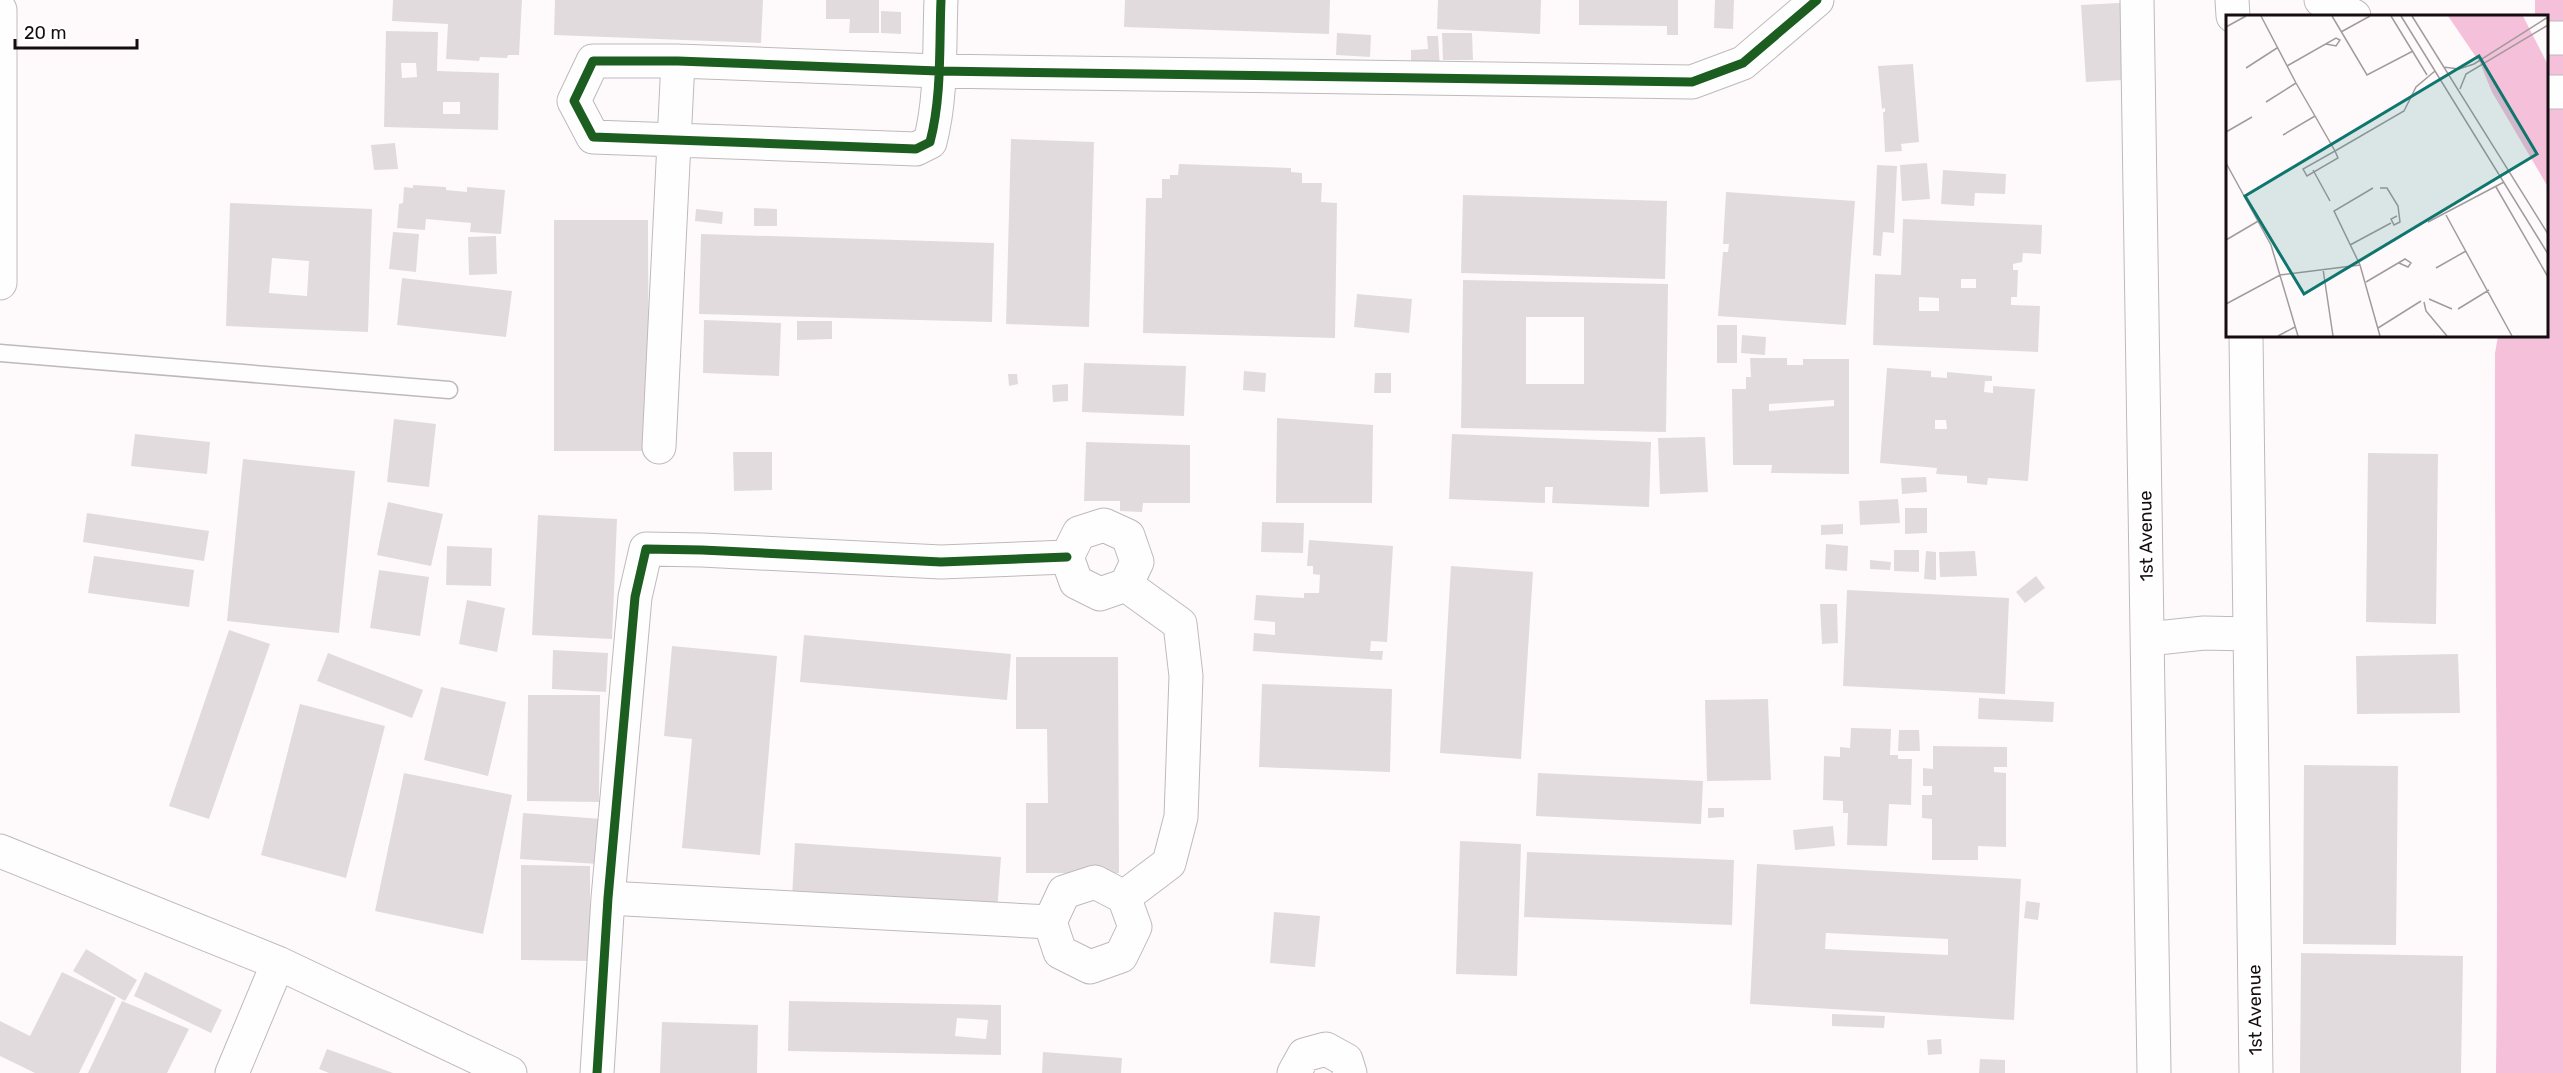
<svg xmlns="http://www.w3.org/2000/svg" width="2563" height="1073" font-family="Rubik,sans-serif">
  <rect width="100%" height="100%" fill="#fefafc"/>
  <!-- water -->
  <path fill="#f5c1da" d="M2535,0H2563V1073H2496C2499,833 2494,593 2495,353L2498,336H2546V16H2535Z"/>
  <!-- building -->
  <path fill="#e1dbde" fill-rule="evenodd" d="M393,0H522L519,55H508L507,58L480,57L479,61L446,59L448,24L392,21Z
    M555,0H763L761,43L554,35Z
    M826,0H879V33H849L850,19H826Z
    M1125,0H1330L1329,34L1124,27Z
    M1438,0H1541L1540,34L1437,29Z
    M1579,0H1678V35H1667V26L1579,25Z
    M1715,0H1734L1733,29L1714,28Z
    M2138,2L2142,79L2086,82L2081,5Z
    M881,11L901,12V34L881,33Z
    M386,31L438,32L437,71L499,73L498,130L384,127ZM401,63H416L417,77L402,78ZM443,102H460V114H443Z
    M1337,33L1371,35L1370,57L1336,55Z
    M1442,33H1472L1473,60H1443Z
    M1427,36H1438L1440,69L1411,71V50L1428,49Z
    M1913,64L1919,142L1901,144L1902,151L1885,152L1883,112H1885V108L1882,109L1878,66Z
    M1011,139L1094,142L1089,327L1006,324Z
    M395,143L398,169L374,170L371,145Z
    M1927,163L1930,199L1902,201L1900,165Z
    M1179,164L1291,168V172L1302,173V183H1322L1321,202L1337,203L1335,338L1143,333L1146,198H1162V179H1170V175H1178Z
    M1877,165L1897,166L1894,233L1883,232L1881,256L1873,255Z
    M1943,170L2006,174L2005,194L1975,193L1974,206L1941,204Z
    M413,185L446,187V190L467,192V187L505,190L501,234L470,232L471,223L426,219L425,230L397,228L399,204L403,203L404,187L413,188Z
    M1726,192L1855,201L1846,325L1718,316L1723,252H1728L1729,244H1723Z
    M1463,195L1667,201L1665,279L1461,273Z
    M230,203L372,209L368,332L226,326ZM272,258L309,261L307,296L269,293Z
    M754,208L777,209V226H754Z
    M696,209L723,212L722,224L695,221Z
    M1903,219L2042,225L2041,254L2023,253L2022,262L2013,264V270H2018L2017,297H2011V305L2040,306L2038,352L1873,345L1875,274L1901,275ZM1961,279H1976V288H1961ZM1919,297L1939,298V311H1919Z
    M554,220H648L649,451H554Z
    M393,232L419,234L416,272L389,269Z
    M701,234L994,243L992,322L699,314Z
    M496,236L497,274L469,275L468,237Z
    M402,278L512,291L506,337L397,325Z
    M1463,280L1668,284L1666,432L1461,428ZM1526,317H1584V384H1526Z
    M1357,294L1412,299L1409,333L1354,327Z
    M704,320L781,323L779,376L703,373Z
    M797,321H832V339L797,340Z
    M1717,325H1737V363H1717Z
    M1742,335L1766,337L1765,355L1741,353Z
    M1750,358H1787V365H1803V359H1849V474L1771,473L1772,465H1733L1732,389H1746V377H1751ZM1834,400V406L1769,411V404Z
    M1084,363L1186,366L1184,416L1082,412Z
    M1887,368L1931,371V377L1947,378V372L1992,376V381H1985L1984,392L1993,393V386L2035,389L2028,481L1988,478L1987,485L1967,483V476L1936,474L1937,468L1880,463ZM1935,420H1946L1947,429H1935Z
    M1244,371L1266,373L1265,392L1243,390Z
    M1375,373H1391V393H1374Z
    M1008,374H1017L1018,384L1009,386Z
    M1068,384V401L1053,402L1052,385Z
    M1277,418L1373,425L1372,503H1276Z
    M394,419L436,424L429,487L387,482Z
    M135,434L210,442L207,474L131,466Z
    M1452,434L1651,442L1649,507L1552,503L1553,487H1545V503L1449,499Z
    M1705,437L1708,492L1660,494L1658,438Z
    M1086,442L1190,445V503H1143L1142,512L1120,511V501H1084Z
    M733,452H772V490L734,491Z
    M2368,453L2438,454L2436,624L2366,622Z
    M243,459L355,471L339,633L227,621Z
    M1926,477L1927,492L1902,494L1901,478Z
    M1898,499L1900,523L1860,525L1859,501Z
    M388,502L443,514L431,566L377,555Z
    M1905,508H1927V533L1905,534Z
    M87,513L209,531L204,561L83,542Z
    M538,515L617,519L612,639L532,635Z
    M1262,522L1304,523L1303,553L1261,552Z
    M1843,524V534L1821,535V525Z
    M1309,540L1393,546L1387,642L1371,641L1370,651H1383L1382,660L1253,651L1254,633L1275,635V622L1254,620L1256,595L1304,598V593H1319L1320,575L1313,574V566H1307Z
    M1826,544L1848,546L1847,571L1825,569Z
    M447,546L492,548L491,586L446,585Z
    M1894,550H1919V572L1894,571Z
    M1926,551L1936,552V580L1924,579Z
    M1975,551L1977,576L1940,577L1939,552Z
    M94,556L194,570L189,607L88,593Z
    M1870,560L1891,562L1890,570L1870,569Z
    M1451,566L1533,572L1521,759L1440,753Z
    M379,570L429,577L420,636L370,628Z
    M2036,576L2045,588L2025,603L2016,592Z
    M1847,590L2009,598L2005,694L1843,686Z
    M467,600L505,608L497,652L459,644Z
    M1820,604H1837L1838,643L1822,644Z
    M229,630L270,644L209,819L169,806Z
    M804,635L1011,654L1007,700L800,682Z
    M672,646L777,656L760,855L682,848L692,739L664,736Z
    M553,650L608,653L606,692L552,689Z
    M328,653L423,690L412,718L317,681Z
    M2458,654L2460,713L2357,714L2356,656Z
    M1016,657H1118L1119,873H1026V803H1048L1047,729H1016Z
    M1262,684L1392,689L1390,772L1259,767Z
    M441,687L506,702L488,776L424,760Z
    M528,695H600L599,802L527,801Z
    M1979,698L2054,702L2053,722L1978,719Z
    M1768,699L1771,780L1707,781L1705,700Z
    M300,704L385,726L346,878L261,855Z
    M1851,728L1891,729L1890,755H1898V759H1912L1911,805L1889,804L1887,846L1847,845L1848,813H1843V801L1823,800L1824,756L1840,757V747L1850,748Z
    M1899,730H1919L1920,751H1898Z
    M1933,746L2007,747V767H1994V772L2006,773V847L1978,846V860H1932V819L1922,818V795H1932V786H1923V768L1933,769Z
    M2304,765L2398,766L2396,945L2303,944Z
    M404,773L512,795L483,934L375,911Z
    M1538,773L1703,781L1701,824L1536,816Z
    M1708,808H1724V817L1708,818Z
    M523,813L602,819L598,864L520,859Z
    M1833,826L1835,846L1795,850L1793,830Z
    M1460,841L1521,844L1517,976L1456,974Z
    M795,843L1001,857L997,912L792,897Z
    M1527,852L1734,860L1732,925L1524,917Z
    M1757,864L2021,879L2014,1020L1750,1004ZM1826,933L1948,939V955L1825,949Z
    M521,865L590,866V961L521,960Z
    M2026,901L2040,903L2038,920L2024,918Z
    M1274,912L1320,916L1315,967L1270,963Z
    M86,949L137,980L125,1001L73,971Z
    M2301,953L2463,956L2461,1073H2300Z
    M62,972L116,998L79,1073H35L0,1056V1021L30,1036Z
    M145,972L222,1010L211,1033L134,996Z
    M122,1001L189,1029L167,1073H88Z
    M789,1001L1001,1005V1055L788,1051ZM957,1018L988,1020L986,1039L955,1036Z
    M1832,1014L1885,1016L1884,1028L1832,1026Z
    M662,1022L758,1025L757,1073H660Z
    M1941,1039L1942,1054L1928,1055L1927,1040Z
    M327,1049L393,1073H329L319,1069Z
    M1043,1052L1122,1058L1121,1073H1042Z
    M1980,1059L2005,1060V1073H1979Z"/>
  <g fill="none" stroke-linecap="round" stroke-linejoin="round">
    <defs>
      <path id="lane" d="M0,353L449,390"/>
      <path id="street" d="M941,0C939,47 942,96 930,142L916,149L593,137L574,101L593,61H678L938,71L1692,82L1743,63L1817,0
        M0,10V283
        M659,447L678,61
        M1104,525L1128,536L1137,562L1126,585L1100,594L1076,582L1067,557L1079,533Z
        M0,851L278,963L510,1073
        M1095,882L1124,897L1135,927L1121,956L1090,967L1060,952L1050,922L1064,892Z
        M1124,897L1169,863L1181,817L1186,676L1180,624L1126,585
        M608,898L1050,922
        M232,1073L278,963
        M597,1073L608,898L635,597L646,549L702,550L941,562L1067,557
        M1294,1073L1304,1055L1326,1049L1346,1060L1350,1073"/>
      <path id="secondary" d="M2137,0L2154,1073
        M2232,0L2233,16
        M2321,0L2354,16
        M2546,38H2563
        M2546,92H2563
        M2246,336L2256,1073
        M2148,639L2204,633L2250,634"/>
    </defs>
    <!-- lane casing -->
    <use href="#lane" stroke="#bfb9bc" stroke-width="19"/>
    <!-- street casing -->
    <use href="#street" stroke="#bfb9bc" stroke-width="35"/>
    <!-- secondary casing -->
    <use href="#secondary" stroke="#bfb9bc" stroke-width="35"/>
    <!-- lane -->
    <use href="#lane" stroke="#fffeff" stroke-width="16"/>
    <!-- street -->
    <use href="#street" stroke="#fffeff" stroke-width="33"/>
    <!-- secondary -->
    <use href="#secondary" stroke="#fffeff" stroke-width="33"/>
    <defs>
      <path id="cycleway" d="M941,0C939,47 942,96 930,142L916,149L593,137L574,101L593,61H678L938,71L1692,82L1743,63L1817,0
        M597,1073L608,898L635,597L646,549L702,550L941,562L1067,557"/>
    </defs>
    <!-- cycleway casing -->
    <use href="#cycleway" stroke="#fff" stroke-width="13"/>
    <!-- cycleway -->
    <use href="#cycleway" stroke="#1b5e20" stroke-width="9"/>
  </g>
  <g text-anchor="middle" stroke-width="6" stroke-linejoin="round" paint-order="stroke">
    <!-- street labels -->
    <g font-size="18" fill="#160d11" stroke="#fff">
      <text transform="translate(2146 536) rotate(-91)" y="6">1st Avenue</text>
      <text transform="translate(2255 1010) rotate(-91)" y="6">1st Avenue</text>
    </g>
  </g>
  <!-- overview -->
  <g transform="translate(2226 15)">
    <rect width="322" height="322" fill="#fefafc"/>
    <path d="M222,1H297L322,50V172L266,77L254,48Z" fill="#f5c1da"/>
    <path fill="none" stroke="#f5c1da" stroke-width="3" d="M244,1L265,37M257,1L275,30M266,1L282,25M288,34L322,86M279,37L322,107M269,43L322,135"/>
    <path fill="none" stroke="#a19b9e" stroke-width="1.5" d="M35,1L70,68L89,101L109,136L112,143L81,161L77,154L109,136L178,96L190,72L209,56M106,1L141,60L187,36M165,1L201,60M175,1L322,239M186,1L322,219M0,12L20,1M115,17L144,1M61,51L110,23L114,25L110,31L100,29M217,52L233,54L248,49L322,2M20,53L51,33M234,74L240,59L322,10M40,87L70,68M0,117L26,102M57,120L89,101M0,148L45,230L72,321M87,155L104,186M270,172L322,262M147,173L108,196L134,250L154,321M154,173H161L172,191L174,207L168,210L165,204L171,201M220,200L286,321M202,207L278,167M0,225L34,205M124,230L165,208M210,253L240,236M97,254L107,321M140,267L179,244L185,248L182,252L173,248M203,284L226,294M198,287L200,296L221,321M0,289L54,260L134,250M232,294L263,275M152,313L195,286M52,321L69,312"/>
    <path fill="#0f766e" fill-opacity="0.15" stroke="#0f766e" stroke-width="3" d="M253,41L311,139L78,279L19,181Z"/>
    <rect width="322" height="322" fill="none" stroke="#160d11" stroke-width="3"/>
  </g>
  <!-- scale -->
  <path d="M15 39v9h122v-9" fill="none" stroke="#160d11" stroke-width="3"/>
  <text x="24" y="39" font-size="18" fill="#160d11" stroke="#ffffff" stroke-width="4.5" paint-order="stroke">20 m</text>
</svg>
